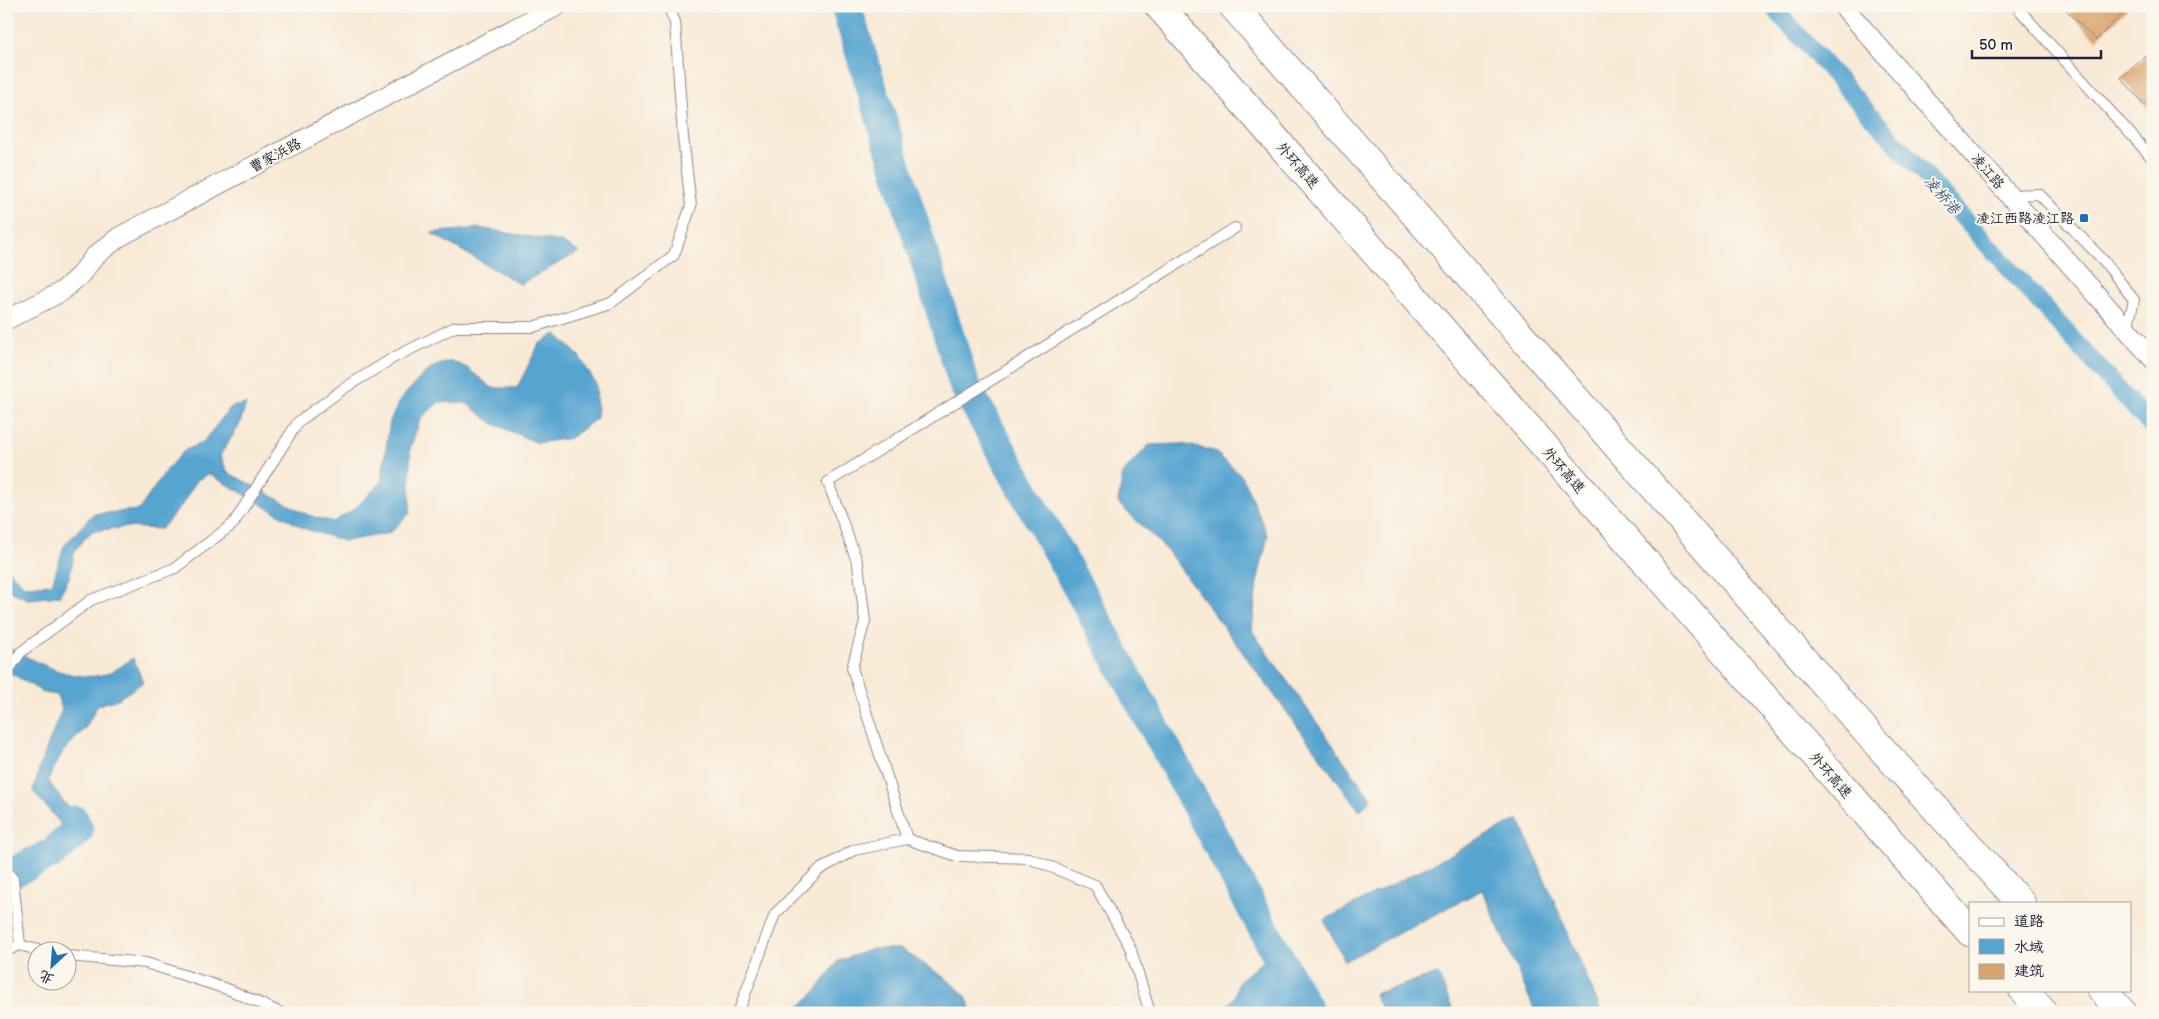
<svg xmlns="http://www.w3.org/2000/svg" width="2159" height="1019" font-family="'Balsamiq Sans','LXGW WenKai TC',sans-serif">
  <rect width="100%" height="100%" fill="#fbf7ec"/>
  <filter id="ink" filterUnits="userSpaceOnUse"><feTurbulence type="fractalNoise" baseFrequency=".02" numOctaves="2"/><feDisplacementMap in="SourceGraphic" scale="10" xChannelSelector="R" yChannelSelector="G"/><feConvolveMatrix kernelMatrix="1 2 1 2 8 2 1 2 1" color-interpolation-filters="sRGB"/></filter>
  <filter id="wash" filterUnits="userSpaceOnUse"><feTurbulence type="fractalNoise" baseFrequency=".0096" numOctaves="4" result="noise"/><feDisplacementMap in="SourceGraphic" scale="20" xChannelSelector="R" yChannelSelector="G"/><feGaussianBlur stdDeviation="1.12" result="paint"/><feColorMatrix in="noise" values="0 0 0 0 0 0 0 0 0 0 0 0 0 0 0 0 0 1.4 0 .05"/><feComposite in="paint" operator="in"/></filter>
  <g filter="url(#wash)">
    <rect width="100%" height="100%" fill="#f8e9d5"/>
    <!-- water -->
    <path fill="#56a4d0" stroke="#3c6386" d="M479,228L561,242L579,252L520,284L431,233Z
      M556,334L579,356L596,384L597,418L570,438L538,443L494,424L466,403L439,402L421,418L410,448V513L390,533L344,541L303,528L209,474L197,480L181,506L161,529L127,527L92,531L75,550L69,578L59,596L28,599L6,589V567L24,586L52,584L64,546L93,514L139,510L167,469L184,451L203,442L231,407L246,404L239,426L220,455L227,472L308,515L333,522L353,510L381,483L390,421L400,400L423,375L435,366L452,361L467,368L492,388H517L539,344Z
      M1182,444L1214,451L1242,476L1268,536L1257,582L1252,631L1371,799L1360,811L1166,549L1118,503L1123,473L1149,445Z
      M6,646C35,661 73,684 106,674C115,672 125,663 133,658L143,682L118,699L98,705L86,727L62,753L48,780L64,803L80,815L65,829L33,791L40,766L62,709L57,695L44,693L6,670Z
      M1519,819L1602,1013H1536L1482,890L1345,961L1324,920Z
      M873,949H901L949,981L966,996L973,1013H793L817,990L838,961Z
      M1275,951L1303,1002L1271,1013H1219L1234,998L1239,981Z
      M1438,974L1454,1013H1383L1374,994Z"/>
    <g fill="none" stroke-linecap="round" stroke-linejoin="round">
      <!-- canal -->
      <path stroke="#56a4d0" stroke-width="18" d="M1772,6L2153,428"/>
      <!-- river -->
      <path stroke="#56a4d0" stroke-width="31" d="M846,6L964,384L1095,618L1309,1013
        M6,876L54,852L78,830L74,821"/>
    </g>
    <g id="blocks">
      <!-- building -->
      <path fill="#daa46e" d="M2062,6H2130L2096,40Z
        M2146,56L2153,63V114L2121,78Z"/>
    </g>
  </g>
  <g filter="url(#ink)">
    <use href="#blocks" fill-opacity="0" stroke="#8d8688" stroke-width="1"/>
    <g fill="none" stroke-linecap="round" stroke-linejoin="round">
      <defs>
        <path id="service" d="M2016,6L2153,159
          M2009,195L2039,194L2104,261L2134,300L2127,329
          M6,674L21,652L91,600L175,568L233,524L298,422L343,389L393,358L455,327H533L611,303L674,255L691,206L683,137L675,22L668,6
          M6,871L13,879L20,945
          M6,951L20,945L45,952
          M68,956L146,963L230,990L281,1013
          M738,1013L775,914L819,870L854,850L907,839
          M1150,1013L1130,947L1095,885L1029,858L957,856L907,839L852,668L865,621L858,564L828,482L1235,228"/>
        <path id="minor" d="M1843,6L2153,359
          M6,320L61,292L80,275L95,256L119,237L557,6"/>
        <path id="motorway" d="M1159,6L1970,932
          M1233,6L1871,737L2021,903
          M2023,990L2044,1013
          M2102,990L2123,1013"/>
      </defs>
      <!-- service casing -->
      <use href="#service" stroke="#8d8688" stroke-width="12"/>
      <!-- minor casing -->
      <use href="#minor" stroke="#8d8688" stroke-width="21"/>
      <!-- motorway casing -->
      <use href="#motorway" stroke="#8d8688" stroke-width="30"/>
      <!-- service -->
      <use href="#service" stroke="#fff" stroke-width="10"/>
      <!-- minor -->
      <use href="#minor" stroke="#fff" stroke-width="19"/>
      <!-- motorway -->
      <use href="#motorway" stroke="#fff" stroke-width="28"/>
    </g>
  </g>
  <!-- markers -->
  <rect fill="#1f6fb2" stroke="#fbf7ec" stroke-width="2" x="2079" y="213" width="10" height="10" rx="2.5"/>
  <g text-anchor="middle" stroke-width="4" stroke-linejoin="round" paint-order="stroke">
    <!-- street labels -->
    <g font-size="14" fill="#22223b" stroke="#fbf7ec">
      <text transform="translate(275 155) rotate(-28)" y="5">曹家浜路</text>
      <text transform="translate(1298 165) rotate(49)" y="5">外环高速</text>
      <text transform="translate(1988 171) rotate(49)" y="5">凌江路</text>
      <text transform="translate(1564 470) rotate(49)" y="5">外环高速</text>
      <text transform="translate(1831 775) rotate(49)" y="5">外环高速</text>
    </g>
    <!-- poi labels -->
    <g font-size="14" fill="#22223b" stroke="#fbf7ec" text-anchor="end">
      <text x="2074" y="223">凌江西路凌江路</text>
    </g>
    <!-- water labels -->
    <g font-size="15" font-style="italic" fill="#395c7e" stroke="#fbf7ec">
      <text transform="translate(1942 195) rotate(48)" y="5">凌桥港</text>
    </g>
  </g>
  <!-- margin -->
  <rect width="2159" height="1019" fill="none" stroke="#fbf7ec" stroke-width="25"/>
  <!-- legend -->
  <rect x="1969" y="902" width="162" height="90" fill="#fbf7ec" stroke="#a4a2a5"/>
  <rect x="1979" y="918" width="25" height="8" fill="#ffffff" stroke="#a4a2a5"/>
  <text x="2014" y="926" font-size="15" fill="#22223b">道路</text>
  <rect x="1979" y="939" width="25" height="15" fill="#56a4d0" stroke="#a4a2a5"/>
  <text x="2014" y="952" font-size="15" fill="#22223b">水域</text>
  <rect x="1979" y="964" width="25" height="15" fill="#daa46e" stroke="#a4a2a5"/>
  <text x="2014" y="976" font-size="15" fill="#22223b">建筑</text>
  <!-- north arrow -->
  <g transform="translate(52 966) rotate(206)"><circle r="24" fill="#fbf7ec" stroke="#a4a2a5"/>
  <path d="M0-4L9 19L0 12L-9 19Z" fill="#1f6fb2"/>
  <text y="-8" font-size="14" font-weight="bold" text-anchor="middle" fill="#22223b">北</text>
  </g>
  <!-- scale -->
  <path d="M1972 50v8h129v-8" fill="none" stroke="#22223b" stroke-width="2.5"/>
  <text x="1979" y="50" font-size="15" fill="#22223b" stroke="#fbf7ec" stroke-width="4" paint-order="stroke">50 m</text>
</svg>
